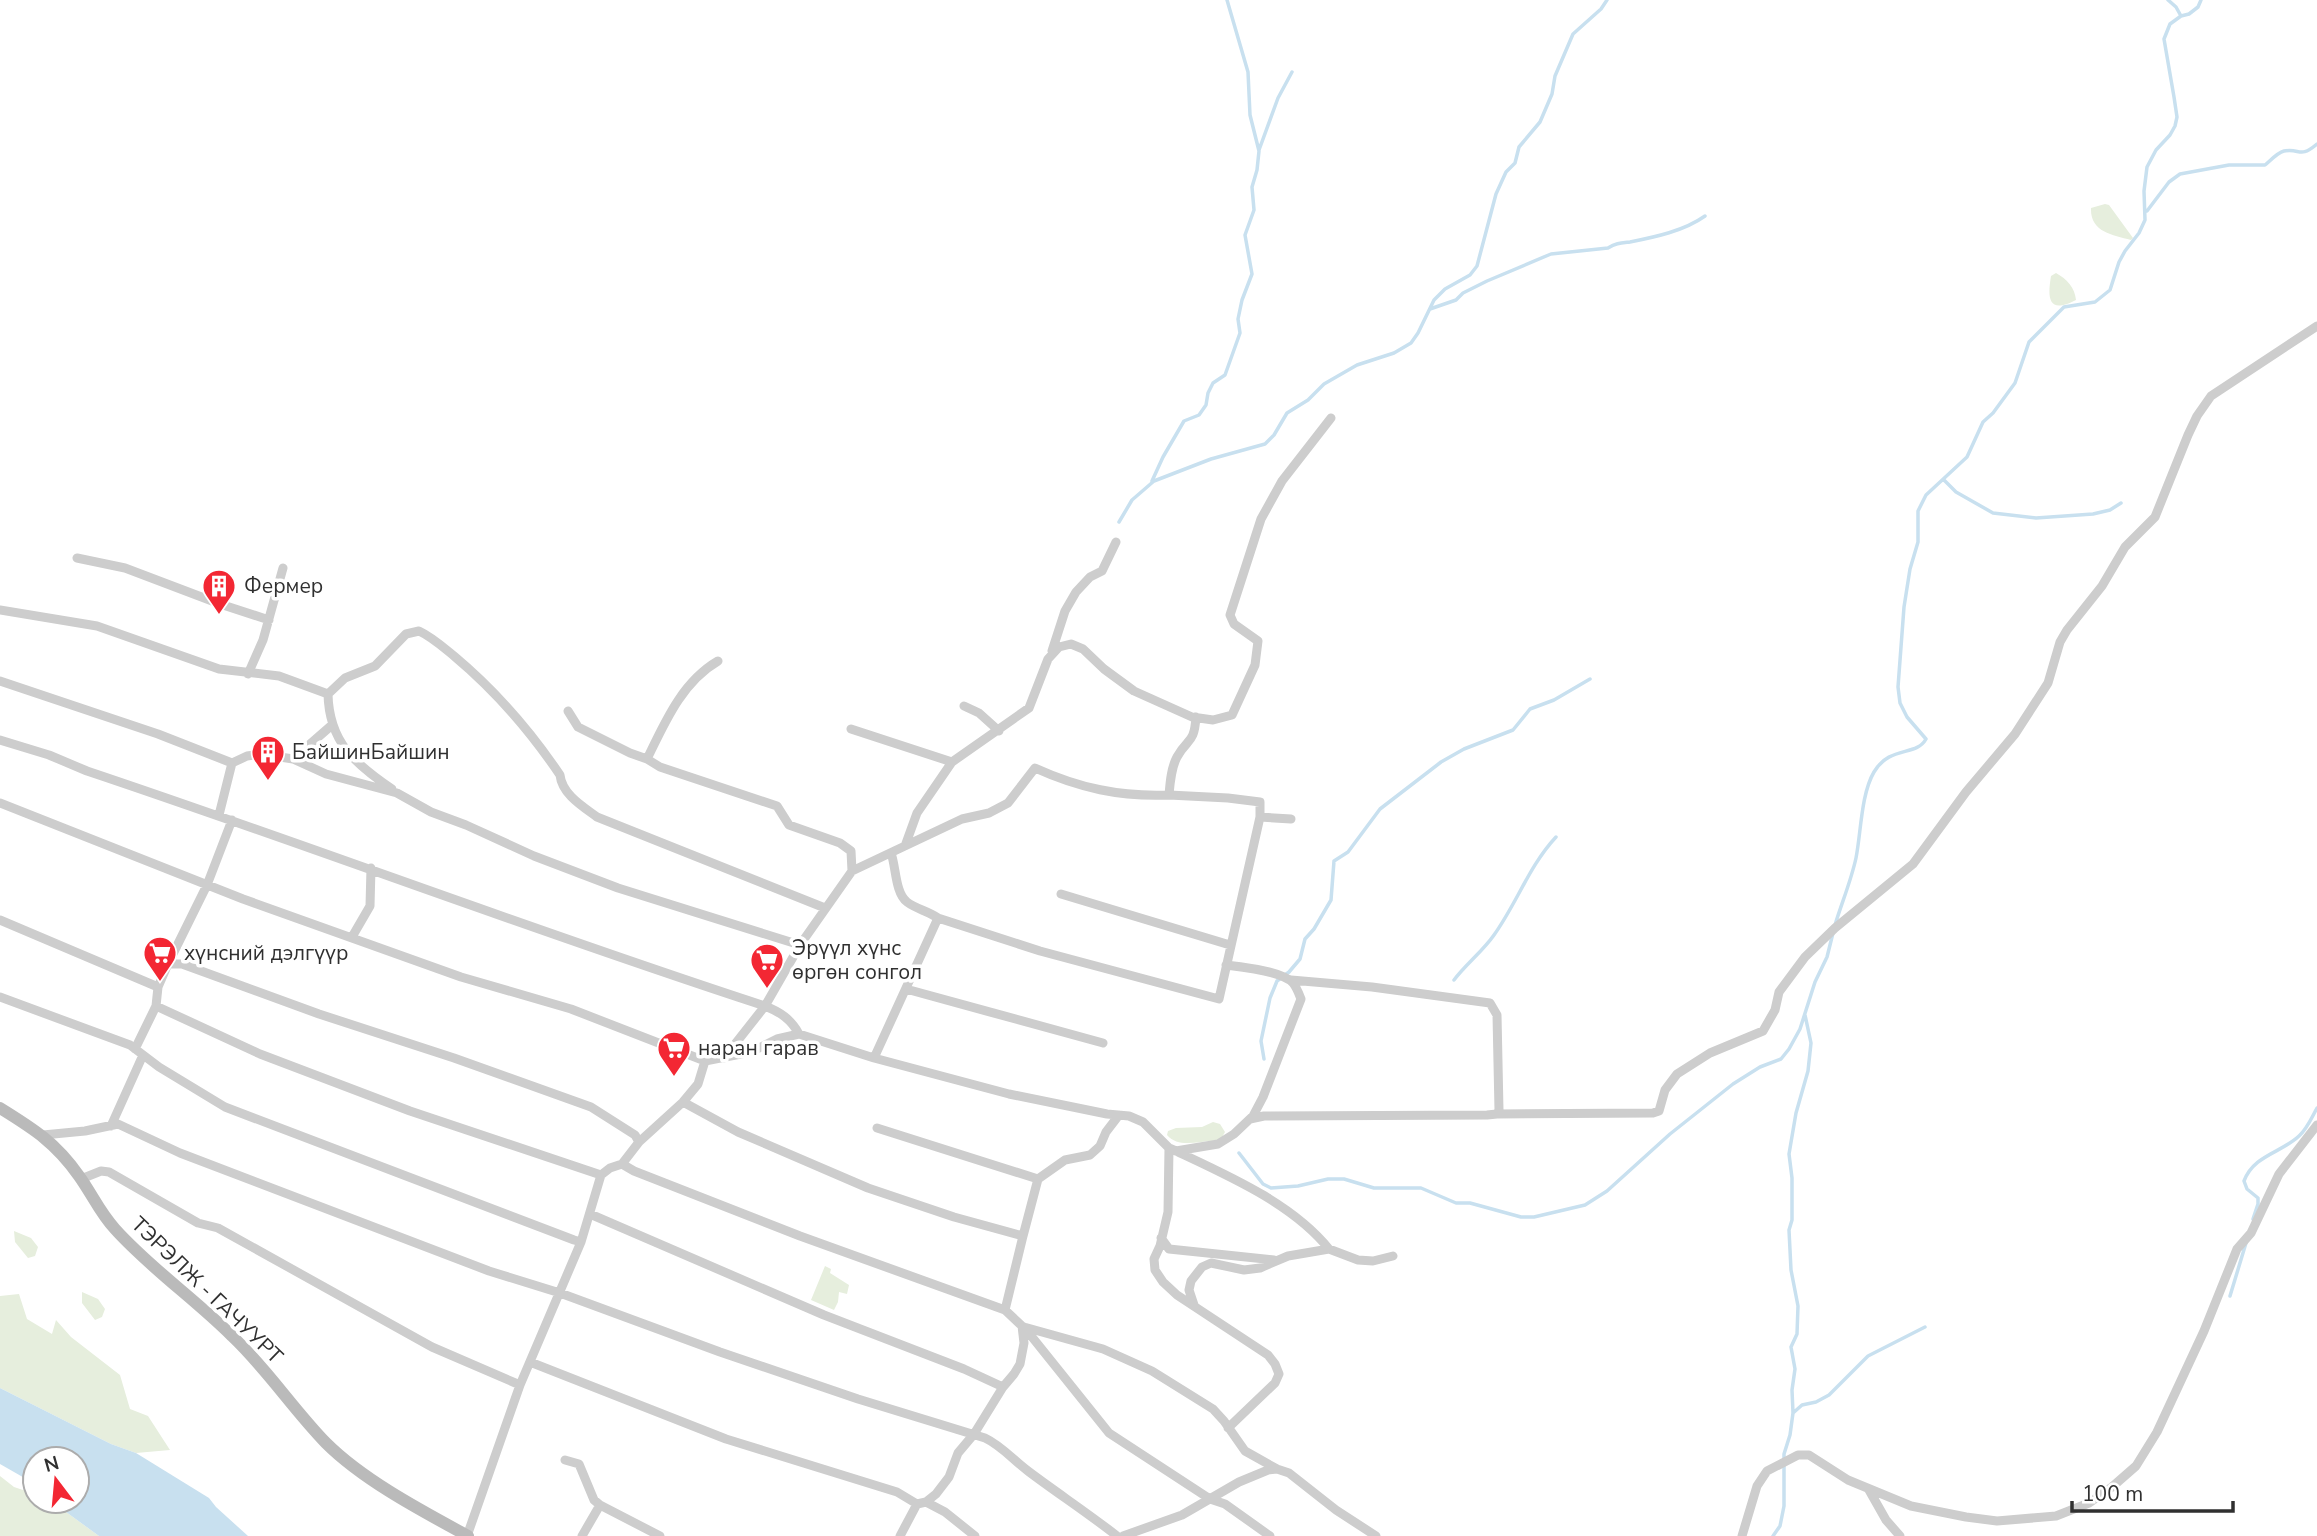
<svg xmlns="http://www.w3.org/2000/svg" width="2317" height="1536" font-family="'Nunito Sans',sans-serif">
  <rect width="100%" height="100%" fill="#fff"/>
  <!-- green -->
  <path fill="#e6eedd" d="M2105,204L2109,205L2133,238L2131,240C2112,235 2090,232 2091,208Z
    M2056,273C2067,279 2075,288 2076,300C2049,314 2047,300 2051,276Z
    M1213,1122L1220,1124L1225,1132L1220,1141C1202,1139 1180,1150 1167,1135L1168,1131L1176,1128L1202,1127Z
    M14,1231L31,1238L38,1247L35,1256L28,1258L15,1242Z
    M825,1266L831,1269L830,1273L849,1285L847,1294L839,1292L838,1302L834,1310L811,1300Z
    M82,1292L98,1299L105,1309L102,1317L95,1320L82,1303Z
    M19,1294L27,1319L52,1334L56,1320L71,1337L120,1375L130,1409L148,1416L170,1450L136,1453L111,1444L0,1388V1296Z
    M0,1476L14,1487L35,1494V1501H51L99,1536H0Z"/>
  <!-- water -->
  <path fill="#c8e0ef" d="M0,1388L111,1444L136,1453L209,1498L216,1507L248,1536H99L51,1501H77V1459H35V1484L0,1464Z"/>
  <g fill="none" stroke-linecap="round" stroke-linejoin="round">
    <!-- stream -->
    <path stroke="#c8e0ef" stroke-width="3.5" d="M2168,0L2176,7L2181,16
      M1259,150L1278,98L1292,72
      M2147,211L2169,182L2180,174L2229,165H2265C2271,160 2277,153 2284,151C2301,148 2299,159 2317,144
      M1430,309L1456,300L1463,293L1487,281L1551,254L1608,248C1616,243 1621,243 1630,242C1655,237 1684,231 1705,216
      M1944,480L1956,492L1993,513L2036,518L2093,514L2110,510L2121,503
      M1152,481L1163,457L1184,421L1199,415L1206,405L1208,393L1213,383L1225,375L1240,333L1238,319L1242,300L1252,274L1245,235L1254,210L1252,187L1257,170L1259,151L1250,115L1248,72L1227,0
      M1119,522L1132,500L1154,481L1211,459L1265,444L1274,435L1287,413L1308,400L1324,384L1357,365L1394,353L1411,343L1418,333L1434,300L1445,289L1470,275L1477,266L1496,194L1506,172L1515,163L1519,147L1540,122L1552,94L1555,76L1573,34L1601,9L1607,0
      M1835,925C1842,902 1851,881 1856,858C1861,833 1861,794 1874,772C1890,745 1916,757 1926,739L1907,717L1900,703L1898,687L1904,607L1910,569L1918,542V511L1926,495L1967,457L1983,422L1993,413L2015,383L2029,342L2064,307L2095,302L2110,290L2119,262L2125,251L2139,233L2145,220L2144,191L2147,167L2156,150L2170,135L2175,126L2177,117L2174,97L2164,39L2170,24L2181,16L2189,14L2198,7L2201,0
      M1454,980C1466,964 1483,951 1494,935C1517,903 1529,866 1556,837
      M1264,1059L1261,1041L1270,998L1277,981L1289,972L1300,959L1305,939L1314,929L1331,900L1334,861L1348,852L1380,809L1441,762L1464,749L1513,730L1530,709L1554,700L1590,679
      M1239,1153L1263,1184L1271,1188L1298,1186L1328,1179H1344L1374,1188H1421L1456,1203H1470L1521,1217H1534L1585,1205L1607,1191L1670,1134L1733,1084L1760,1067L1781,1059L1789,1049L1800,1029L1815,982L1827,957L1833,933
      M2253,1219L2258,1204V1198L2247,1189L2244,1181C2254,1155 2281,1153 2299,1136C2307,1129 2312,1117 2317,1108
      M2230,1296L2246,1243
      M1793,1413L1802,1405L1816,1402L1829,1395L1868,1356L1925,1327
      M1773,1536L1780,1526L1784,1506V1454L1790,1435L1793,1413L1792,1390L1795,1369L1791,1347L1797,1334L1798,1306L1791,1270L1789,1230L1792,1220V1178L1789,1154L1796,1113L1808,1071L1811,1043L1805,1015"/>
    <!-- minor -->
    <path stroke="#cdcdcd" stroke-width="9" d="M77,558L125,568L220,604L269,620
      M0,610L97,626L219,669L279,676L328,694L345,678L375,666L406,634L419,631C432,637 443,647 454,656C497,692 529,729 560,775C562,794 582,806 597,817L825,908
      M1052,651L1065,611L1076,592L1090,577L1102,571L1116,542
      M248,674L263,640L283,568
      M0,681L158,734L232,763L247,756L261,754L293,759L326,774L397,793L431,812L466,825L534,856L618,888L800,945L852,871L962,819L989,813L1008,803L1035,768C1079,788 1120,797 1169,795
      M328,694C329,742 355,764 392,789
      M964,706L979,713L999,731
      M568,711L578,727L630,753L647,759L660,767L777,806L789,825L840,843L851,851L852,871
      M1196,717C1194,745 1188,737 1177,757C1171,768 1170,783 1169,795L1228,798L1260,802V817L1291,819
      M851,729L952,762
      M0,740L49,755L87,771C314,847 537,932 765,1006L800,945
      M293,759L332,725
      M647,759C665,722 682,682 718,661
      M0,803L243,899L461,977L571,1009L705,1061L751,1052L777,1039L799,1034L874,1058L1009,1094L1107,1114L1129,1116L1143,1122L1169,1148L1176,1151L1218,1144L1234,1134L1253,1116L1263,1097L1301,999C1299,994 1297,988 1293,983C1282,971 1242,967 1226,965
      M219,815L232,763
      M905,846L917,813L952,762L1029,708L1048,659L1059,647L1071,644L1083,649L1104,669L1134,691L1192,717L1213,720L1232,715L1255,665L1258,641L1234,624L1230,615L1261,519L1282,481L1331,418
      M891,853C896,866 895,893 907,902C916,909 928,911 938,918
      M1061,894L1230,945
      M0,920L158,987L168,964H182L319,1014L454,1058L591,1107L635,1135L639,1142L683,1102L698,1084L705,1061
      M352,937L370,906L371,868
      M168,964L207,885L232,820
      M158,987L156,1006L260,1054L410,1111L601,1175L610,1168L622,1164L639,1142
      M906,989L1103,1043
      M0,997L130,1045L159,1067L225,1107L574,1240L581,1242L601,1175
      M135,1049L156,1006
      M724,1058L765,1006C780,1012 791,1019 799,1034
      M874,1058L938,918L1040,951L1219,999L1260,817
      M683,1102L738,1132L868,1188L954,1217L1023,1236L1038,1179L877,1128
      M1497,1114L1653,1113L1659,1111L1665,1090L1677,1074L1710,1053L1763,1031L1775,1010L1779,992L1805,957L1835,928L1913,864L1966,792L2015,734L2048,683L2060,642L2067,630L2102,586L2125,547L2155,517L2188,435L2197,416L2211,396L2317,326
      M1250,1119L1264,1116L1487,1115L1497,1114L1499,1110L1497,1015L1490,1003L1372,987L1291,980
      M111,1126L143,1055
      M43,1135L85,1131L118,1124L180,1153L489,1271L560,1293L720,1352L858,1399L985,1438C1002,1446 1013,1460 1028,1471C1057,1493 1088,1513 1117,1536
      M1169,1148L1168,1212L1160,1246L1154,1259L1155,1270L1163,1282L1177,1295L1268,1355L1275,1364L1279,1374L1275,1383L1228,1428
      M1178,1152C1229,1176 1293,1204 1329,1249
      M622,1164L634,1171L800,1236L1005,1310
      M81,1179L101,1171L109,1172L198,1223L218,1228L432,1347L520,1385
      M1038,1179L1065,1160L1090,1155L1100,1146L1106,1132L1119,1115
      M590,1214L824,1315L964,1369L1003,1387
      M1161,1238L1169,1249L1274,1260
      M1194,1305L1189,1290L1191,1281L1202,1267L1211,1263L1244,1270L1260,1268L1288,1256L1329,1249L1358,1260L1373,1261L1393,1256
      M1024,1327L1109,1433L1210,1499L1225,1504L1270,1536
      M1024,1327L1103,1349L1152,1371L1213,1409L1224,1421L1245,1451L1277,1469
      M530,1362L726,1439L897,1492L917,1504
      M565,1460L579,1464L594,1500L600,1505
      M1869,1490L1886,1520L1900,1536
      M926,1502L945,1512L975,1536
      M467,1536L520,1385L581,1242
      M582,1536L600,1505L660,1536
      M900,1536L917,1504L926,1502L936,1494L949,1477L958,1453L974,1434L1003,1387L1014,1374L1020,1364L1024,1343L1022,1326L1005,1310L1023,1236
      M1123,1536L1182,1515L1239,1482L1268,1470L1277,1469L1289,1473L1336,1510L1376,1536
      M1742,1536L1757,1486L1767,1471L1798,1455H1809L1848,1480L1911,1506L1966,1517L1997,1521L2056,1516L2089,1503L2112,1487L2136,1466L2157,1432L2204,1331L2237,1249L2251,1233L2279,1174L2317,1125"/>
    <!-- secondary -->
    <path stroke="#bababa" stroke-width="12" d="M0,1108C34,1129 56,1143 79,1176C92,1194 100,1213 115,1229C150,1268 195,1299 232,1336C267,1369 293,1409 326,1443C363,1480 422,1511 468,1536"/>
  </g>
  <!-- icons -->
  <defs>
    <symbol id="building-pin" viewBox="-11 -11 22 30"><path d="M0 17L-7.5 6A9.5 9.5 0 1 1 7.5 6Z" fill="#f32733" stroke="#fff"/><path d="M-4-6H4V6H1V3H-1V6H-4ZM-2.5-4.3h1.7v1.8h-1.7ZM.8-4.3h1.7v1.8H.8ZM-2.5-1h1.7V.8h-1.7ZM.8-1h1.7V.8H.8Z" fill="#fff"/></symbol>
    <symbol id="supermarket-pin" viewBox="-11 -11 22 30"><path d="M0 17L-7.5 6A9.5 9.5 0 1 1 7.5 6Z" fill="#f32733" stroke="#fff"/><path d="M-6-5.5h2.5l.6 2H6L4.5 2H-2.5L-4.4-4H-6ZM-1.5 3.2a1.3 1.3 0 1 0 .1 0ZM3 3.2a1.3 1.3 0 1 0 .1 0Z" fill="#fff"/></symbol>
  </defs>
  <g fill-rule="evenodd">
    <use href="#building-pin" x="200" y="567" width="38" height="52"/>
    <use href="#building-pin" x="249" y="733" width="38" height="52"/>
    <use href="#supermarket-pin" x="141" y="934" width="38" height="52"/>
    <use href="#supermarket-pin" x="748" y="941" width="38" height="52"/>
    <use href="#supermarket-pin" x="655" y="1029" width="38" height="52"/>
  </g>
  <g text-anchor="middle" stroke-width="7" stroke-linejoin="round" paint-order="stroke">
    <!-- poi labels -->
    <g font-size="21" fill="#303030" stroke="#fff" text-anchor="start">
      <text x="244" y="593">Фермер</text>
      <text x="292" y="759">БайшинБайшин</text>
      <text x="792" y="955">Эрүүл хүнс<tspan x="792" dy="24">өргөн сонгол</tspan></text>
      <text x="184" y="960">хүнсний дэлгүүр</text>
      <text x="698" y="1055">наран гарав</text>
    </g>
    <!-- street labels -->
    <g font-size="21" fill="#303030" stroke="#fff">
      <text transform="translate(207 1290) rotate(44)" y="7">ТЭРЭЛЖ - ГАЧУУРТ</text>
    </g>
  </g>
  <!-- north arrow -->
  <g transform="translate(56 1480) rotate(344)"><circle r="33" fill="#ffffff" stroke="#acacac" stroke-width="2"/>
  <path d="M0-5L12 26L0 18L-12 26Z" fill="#f32733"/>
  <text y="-10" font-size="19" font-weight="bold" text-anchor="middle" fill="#303030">N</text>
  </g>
  <!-- scale -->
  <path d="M2072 1501v10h161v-10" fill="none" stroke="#303030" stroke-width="3.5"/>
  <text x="2082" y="1501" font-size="21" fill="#303030" stroke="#ffffff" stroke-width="5" paint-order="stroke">100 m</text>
</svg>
